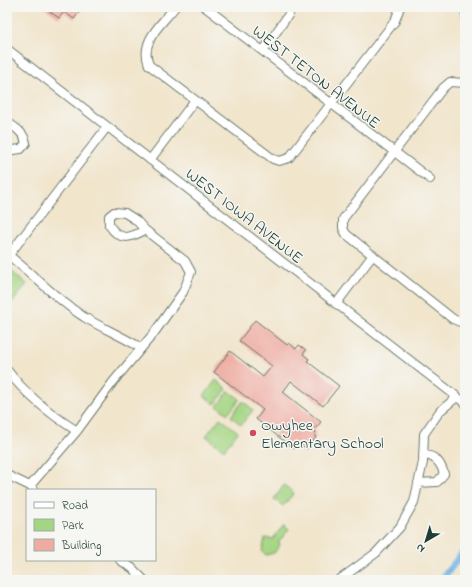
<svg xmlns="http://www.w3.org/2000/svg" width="472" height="587" font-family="'Indie Flower',sans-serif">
  <rect width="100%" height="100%" fill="#f6f6f2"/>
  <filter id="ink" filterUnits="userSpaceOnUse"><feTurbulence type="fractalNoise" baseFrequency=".025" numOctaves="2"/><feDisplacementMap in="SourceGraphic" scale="8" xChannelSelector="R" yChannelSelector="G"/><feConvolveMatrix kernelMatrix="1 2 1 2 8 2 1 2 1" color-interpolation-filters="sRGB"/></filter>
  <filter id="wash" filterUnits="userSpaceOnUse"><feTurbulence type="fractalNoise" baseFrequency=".012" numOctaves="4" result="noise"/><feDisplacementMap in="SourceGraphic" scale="16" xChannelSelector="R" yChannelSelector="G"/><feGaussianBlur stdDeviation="0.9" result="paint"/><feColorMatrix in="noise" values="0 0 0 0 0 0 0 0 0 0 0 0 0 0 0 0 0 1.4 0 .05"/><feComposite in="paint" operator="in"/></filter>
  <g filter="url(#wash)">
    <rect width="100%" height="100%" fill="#f1e5cc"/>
    <!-- green -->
    <path fill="#a4d583" stroke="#62895c" d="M7,268L27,284L8,308L7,307Z
      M216,380L227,389L215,404L204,396Z
      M229,391L240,399L228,414L217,406Z
      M243,401L253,410L241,425L231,416Z
      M220,418L238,432L224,450L206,436Z
      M284,485L294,493L283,506L274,499Z
      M284,524L289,529L279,542L280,545L274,553L266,555L262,551L265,538L273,539Z"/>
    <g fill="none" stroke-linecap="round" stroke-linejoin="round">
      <!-- canal -->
      <path stroke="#6db1e3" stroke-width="7" d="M462,7L465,15
        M441,580L465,550"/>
    </g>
    <g id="blocks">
      <!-- building -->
      <path fill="#eeaba1" d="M43,7H83L74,19L64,12L59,18Z
        M255,320L287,345L289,343L296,349L299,345L306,350L303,354L309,359L307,361L339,386L323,406L291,381L283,392L321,422L314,430L316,432L314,435L316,437L307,449L299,443L294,449L256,419L263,410L214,372L230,351L263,377L272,366L239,341Z"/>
    </g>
  </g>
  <g filter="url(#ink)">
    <use href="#blocks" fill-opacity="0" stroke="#687869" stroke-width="1"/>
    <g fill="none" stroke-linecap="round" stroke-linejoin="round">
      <defs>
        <path id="minor" d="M175,7C162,24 139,41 149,65L273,159L279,161L289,158L395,21L400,7
          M205,7L430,179
          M7,49L465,403
          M263,51L289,14
          M465,83L450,82L443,88L343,219V228L346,234L453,319L465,324
          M7,122C16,128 24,133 26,143L21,149L13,150L7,148
          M150,160L195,100
          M7,254C33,274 56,299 84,317C102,328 122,336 141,348
          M9,255L107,127
          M336,304L373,255
          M7,370C26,395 50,414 77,431
          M7,475L30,486L34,490
          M418,483L437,482L444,474C441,463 435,455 423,455
          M30,486L77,431L113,382L154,333L183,292L191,272L185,261L145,230L136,220L125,213L114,212L109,216V225C120,242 130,238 145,230
          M120,560L132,568L144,580
          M339,580L376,553L400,527L414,502L423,462L424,434L440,411L457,397"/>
      </defs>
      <!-- minor casing -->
      <use href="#minor" stroke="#687869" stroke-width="10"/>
      <!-- minor -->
      <use href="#minor" stroke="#fff" stroke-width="8"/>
    </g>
  </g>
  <!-- markers -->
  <circle fill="#d1495b" stroke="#f6f6f2" stroke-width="1.5" cx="253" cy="433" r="4"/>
  <g text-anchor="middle" stroke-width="3" stroke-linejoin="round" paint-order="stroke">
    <!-- street labels -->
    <g font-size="16" fill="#1f3d34" stroke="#f6f6f2">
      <text transform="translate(317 76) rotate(38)" y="6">WEST TETON AVENUE</text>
      <text transform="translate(245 215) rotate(38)" y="6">WEST IOWA AVENUE</text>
    </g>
    <!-- poi labels -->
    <g font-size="16" fill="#1f3d34" stroke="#f6f6f2" text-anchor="start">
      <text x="261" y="430">Owyhee<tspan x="261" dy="18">Elementary School</tspan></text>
    </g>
  </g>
  <!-- margin -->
  <rect width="472" height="587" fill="none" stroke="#f6f6f2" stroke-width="24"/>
  <!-- legend -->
  <rect x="26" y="489" width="130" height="72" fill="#f6f6f2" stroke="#a0aca6"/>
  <rect x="34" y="502" width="20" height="6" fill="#ffffff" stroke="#a0aca6"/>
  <text x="62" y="509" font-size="12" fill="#1f3d34">Road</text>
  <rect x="34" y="519" width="20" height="12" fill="#a4d583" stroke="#a0aca6"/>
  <text x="62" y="529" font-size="12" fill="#1f3d34">Park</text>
  <rect x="34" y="539" width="20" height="12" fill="#eeaba1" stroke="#a0aca6"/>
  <text x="62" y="549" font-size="12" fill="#1f3d34">Building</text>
  <!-- north arrow -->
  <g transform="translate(426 541) rotate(218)" stroke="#f6f6f2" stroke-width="3" paint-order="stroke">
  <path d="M0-3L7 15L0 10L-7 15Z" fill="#1f3d34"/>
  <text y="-6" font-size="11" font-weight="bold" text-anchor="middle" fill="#1f3d34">N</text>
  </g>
</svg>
